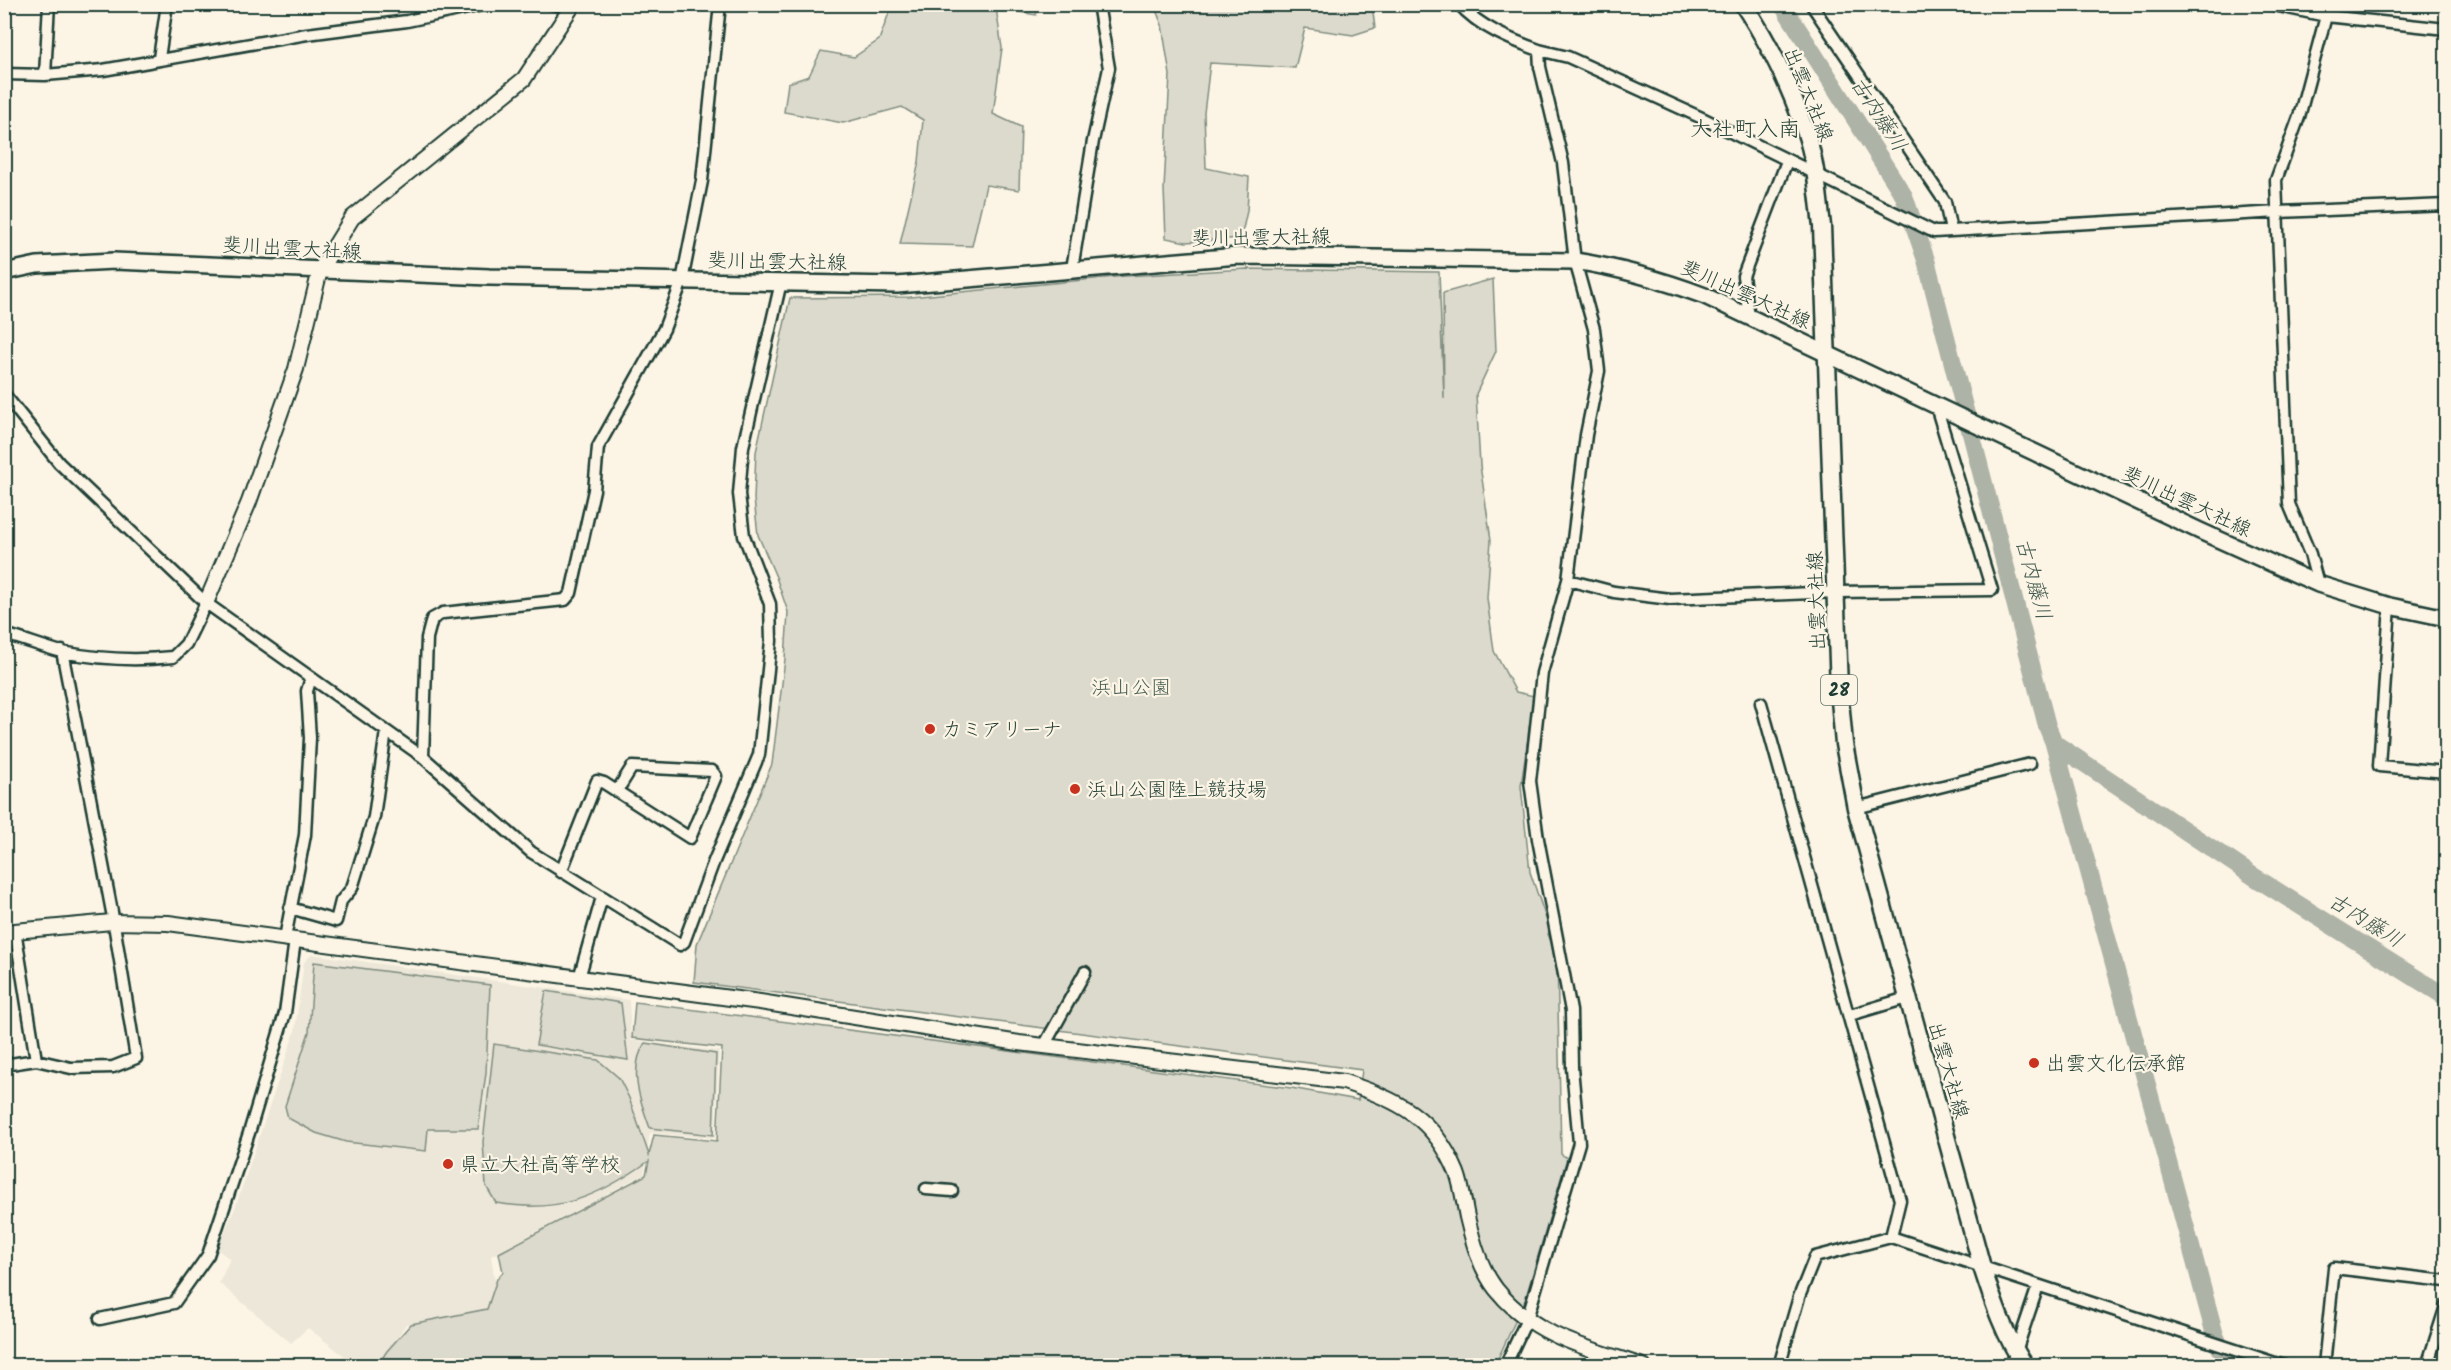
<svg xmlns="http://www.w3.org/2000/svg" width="2451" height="1370" font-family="Kalam,'Klee One',sans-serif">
  <rect width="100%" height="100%" fill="#fcf5e5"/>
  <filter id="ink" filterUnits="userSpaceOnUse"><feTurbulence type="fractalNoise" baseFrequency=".0167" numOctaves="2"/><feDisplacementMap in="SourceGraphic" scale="12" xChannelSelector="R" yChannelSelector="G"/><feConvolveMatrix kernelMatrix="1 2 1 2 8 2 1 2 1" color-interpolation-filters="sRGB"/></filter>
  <g filter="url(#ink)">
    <!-- built -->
    <path fill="#ece7d8" d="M312,954L629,1000L631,1040L719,1051L715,1138L650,1133L644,1174L491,1256L499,1307L406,1324L380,1365H356L308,1328L291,1343L219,1283L230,1259L217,1249L235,1208L295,1031L304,962Z"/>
    <!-- green -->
    <path fill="#dcdacc" stroke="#7e8c80" stroke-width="1.5" d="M892,5H1039L1036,15L996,8L1002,48L993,114L1021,127L1019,190L986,185L972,246L900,244L919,162L923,120L902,107L843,123L784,112L788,83L809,76L821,51L854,57L879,40Z
      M1154,5H1372L1375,28L1353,35L1305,28L1295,68L1210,63L1204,113L1206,168L1249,177L1247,211L1241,238L1186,242L1166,238L1164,189L1170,75L1162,25Z
      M1247,269L1439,272L1444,399L1443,293L1493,279L1496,351L1476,394L1480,465L1491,540L1487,598L1494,651L1516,692L1534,696L1521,786L1530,872L1550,930L1548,934L1557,956L1561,1154L1567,1158L1525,1300L1495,1365L377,1366L387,1351L411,1324L487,1309L497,1279L503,1272L499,1253L646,1175L649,1161C598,1197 559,1214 496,1203L486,1186L483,1142L494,1044L598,1060L619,1078L629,1098L649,1155L654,1135L717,1141L722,1048L632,1038L635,1002L1291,1088L1358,1100L1362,1070L694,982L697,944L772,764L785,659L788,612L776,577L758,535L754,499L756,452L790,298L910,297L1125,276Z
      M314,962L490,985L486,1073L478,1129H428L426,1151L346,1142L316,1133L288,1118L285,1106L309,1032Z
      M546,991L621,1003L628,1060L536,1045Z
      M645,1043L716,1054L713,1135L650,1128C640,1101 628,1069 645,1043Z"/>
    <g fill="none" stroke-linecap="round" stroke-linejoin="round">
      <!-- river -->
      <path stroke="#aeb3a7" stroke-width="18" d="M1782,4L1904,196L1926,260L2047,726L2054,743L2215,1335L2228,1366
        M2054,743L2253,876L2446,997"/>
      <defs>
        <path id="minor" d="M552,4L571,8L576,4
          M1459,4C1479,27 1511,40 1539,50L1540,67L1563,163L1575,261L1594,329L1599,371L1586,435L1568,580L1542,673L1530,781L1538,839L1571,1011L1572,1068L1579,1143L1527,1319L1505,1366
          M1811,4L1945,202L1951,231
          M2269,4L2326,16L2446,29
          M1539,50L1568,57L1702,118L1934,232L2279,212L2446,205
          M159,58L167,4
          M4,74L45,75L103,70L307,34L407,21L487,4
          M45,75L49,4
          M1072,269L1093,141L1109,68L1098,4
          M1749,317L1743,276L1787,161
          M4,394L59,463L206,603L423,757L531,852L680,945L684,942L714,861L759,755L771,641L770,604L744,536L739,494L743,447L781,282
          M1568,580L1614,592L1670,599L1837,592L1992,590L1936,406
          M2318,584L2310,554L2289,504L2276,180L2299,117L2326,16
          M2390,606L2379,766L2446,772
          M4,634C23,639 43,647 62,652C98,659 137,661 173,657L186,644L206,603
          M1761,703L1900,1200L1891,1237L1815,1257L1799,1297L1779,1366
          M423,757L427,638L432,619L443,613L565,600L571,593L594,490L598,447L664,329L682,281L702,181L720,4
          M1856,808L2030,764
          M561,872L597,781L604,783L690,838L716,776L712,771L632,767L617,791
          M290,908L336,921L341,901L352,888L374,817L386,731
          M15,930L36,1060
          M285,938L305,835L310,738L307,691L311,678
          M579,978L602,897
          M1850,1015L1907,998
          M1044,1046L1085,972
          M4,1065L36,1060L71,1068L113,1067L136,1058L112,912L62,651
          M926,1189L952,1191
          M1891,1237L2284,1366
          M100,1319L174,1303L208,1255L249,1133L285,1013L295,940
          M2011,1366L2038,1286
          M2324,1366L2334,1268L2446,1281
          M2427,1366L2446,1306"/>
        <path id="tertiary" d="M206,603L249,502L296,369L320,270L352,218L524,79L571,8
          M4,932L112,922L168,923L760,1002L1019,1043L1344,1082C1398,1100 1434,1117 1457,1173C1462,1186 1464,1203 1467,1217C1473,1242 1480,1268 1496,1289C1534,1337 1588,1348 1643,1366"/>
        <path id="secondary" d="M4,272L37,265L114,261L489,277L897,285L1238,256L1575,261C1620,268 1662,280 1705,296L2200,531L2318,584L2390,606L2446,618"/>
        <path id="primary" d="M1743,4C1769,42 1790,87 1805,130C1816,161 1818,194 1822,226L1839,689L1844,744L1856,808L1982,1267C1993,1301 2004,1335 2025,1366"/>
      </defs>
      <!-- minor casing -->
      <use href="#minor" stroke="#1f3d34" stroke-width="15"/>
      <!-- tertiary casing -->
      <use href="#tertiary" stroke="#1f3d34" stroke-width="18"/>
      <!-- secondary casing -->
      <use href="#secondary" stroke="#1f3d34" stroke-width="20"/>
      <!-- primary casing -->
      <use href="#primary" stroke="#1f3d34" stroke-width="21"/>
      <!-- minor -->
      <use href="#minor" stroke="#fcf5e5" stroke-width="10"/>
      <!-- tertiary -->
      <use href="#tertiary" stroke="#fcf5e5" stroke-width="14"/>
      <!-- secondary -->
      <use href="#secondary" stroke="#fcf5e5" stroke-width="15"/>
      <!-- primary -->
      <use href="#primary" stroke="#fcf5e5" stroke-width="16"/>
    </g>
  </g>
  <!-- markers -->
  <g fill="#c8321e" stroke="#fcf5e5" stroke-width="2">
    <circle cx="930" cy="729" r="6"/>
    <circle cx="1075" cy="789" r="6"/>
    <circle cx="2034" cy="1063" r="6"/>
    <circle cx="448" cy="1164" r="6"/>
  </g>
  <g text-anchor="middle" stroke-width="4.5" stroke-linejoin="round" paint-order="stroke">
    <!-- shield labels -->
    <rect fill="#fcf5e5" stroke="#617469" stroke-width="1.5" x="1821" y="675" width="36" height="30" rx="4.5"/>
    <g font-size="18" font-weight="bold" fill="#1f3d34">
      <text x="1839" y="696">28</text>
    </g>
    <!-- street labels -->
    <g font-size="20" fill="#1f3d34" stroke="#fcf5e5">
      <text transform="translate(1809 94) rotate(68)" y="7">出雲大社線</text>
      <text transform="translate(1261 237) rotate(-1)" y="7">斐川出雲大社線</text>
      <text transform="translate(292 248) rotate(3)" y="7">斐川出雲大社線</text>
      <text transform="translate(777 261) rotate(1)" y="7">斐川出雲大社線</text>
      <text transform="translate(1746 294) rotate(24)" y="7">斐川出雲大社線</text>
      <text transform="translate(2187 501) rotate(25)" y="7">斐川出雲大社線</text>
      <text transform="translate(1816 601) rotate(-92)" y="7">出雲大社線</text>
      <text transform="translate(1949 1070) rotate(74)" y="7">出雲大社線</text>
    </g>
    <!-- park labels -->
    <g font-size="20" fill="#455c52" stroke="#fcf5e5">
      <text x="1131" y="694">浜山公園</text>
    </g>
    <!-- poi labels -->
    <g font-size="20" fill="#1f3d34" stroke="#fcf5e5" text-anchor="start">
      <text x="942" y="736">カミアリーナ</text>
      <text x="1087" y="796">浜山公園陸上競技場</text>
      <text x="2046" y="1070">出雲文化伝承館</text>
      <text x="460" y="1171">県立大社高等学校</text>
    </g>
    <!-- water labels -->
    <g font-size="21" font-style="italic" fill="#435a51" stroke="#fcf5e5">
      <text transform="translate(1879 114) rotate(57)" y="7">古内藤川</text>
      <text transform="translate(2034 579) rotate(75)" y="7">古内藤川</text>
      <text transform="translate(2366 920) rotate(32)" y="7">古内藤川</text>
    </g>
    <!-- quarter labels -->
    <g font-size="22" fill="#1f3d34" stroke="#fcf5e5">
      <text x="1745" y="136">大社町入南</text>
    </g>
  </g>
  <!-- margin -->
  <rect width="2451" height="1370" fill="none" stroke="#fcf5e5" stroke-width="24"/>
  <rect x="12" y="12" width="2427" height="1346" fill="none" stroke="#1f3d34" stroke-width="2" filter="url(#ink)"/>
</svg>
